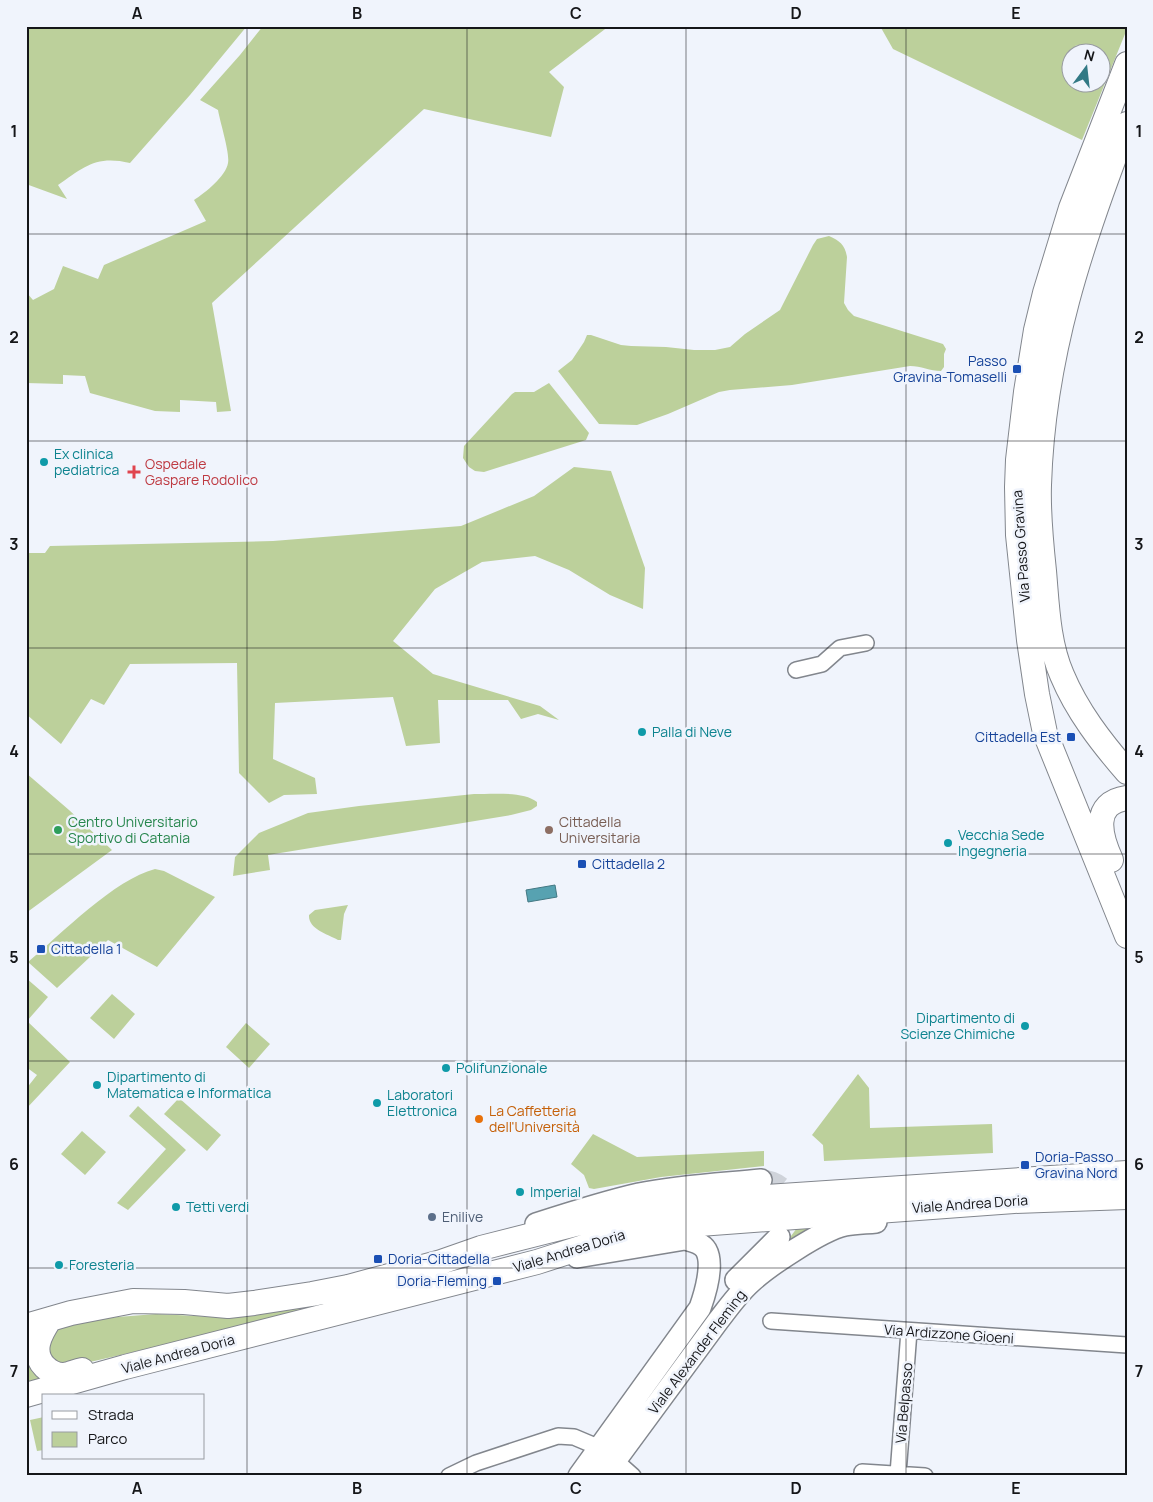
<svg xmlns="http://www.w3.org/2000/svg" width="1153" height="1502" font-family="Manrope,sans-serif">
  <rect width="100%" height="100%" fill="#f0f4fc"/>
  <!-- green -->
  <path fill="#bcd09b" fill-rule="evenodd" d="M26,26L51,28V26H247L190,95L130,163C96,155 84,167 58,185L67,199L26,184Z
    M263,26H609L549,72L564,87L551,137L424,109L212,303L231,411L217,412L216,402L180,400V412L155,411L90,393L85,376L63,375V384L26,383V292L33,300L54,289L63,266L98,279L104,265L206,221L194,200C205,193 226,176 228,163C230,153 220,122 218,110L200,100L240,55Z
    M880,26H1127V29L1082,140L893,49ZM1070,52H1100V82H1070Z
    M829,236C840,241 845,245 847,257L844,303L848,310L854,316L943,344L946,349L944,354V367L941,371C930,371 921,366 910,366L792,385L730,390L719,392L668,414L637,425L599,424L558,371L572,360L584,342L587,335H591L621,345L631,346L666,347L694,350H715L730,347L745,334L780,310L813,245L817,239Z
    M549,383L589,433L586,440L484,472L475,471L469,467L463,458L464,446L512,394L515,392H534Z
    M574,467L611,471L645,568L643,609L610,595L569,570L535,556L482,562L435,589L393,641L433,674L540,706L559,720L538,714L521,719L508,700H438L440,743L406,746L393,697L275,703L273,759L315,778L317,794L284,795L269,803L239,773L237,663L130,664L104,705L91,699L61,744L26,714V553H45L50,546L273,541L461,526L534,496Z
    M26,773L69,810L112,850L26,913Z
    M474,794C491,794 524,791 537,802V806L531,810L511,815L268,855L270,870L233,876L235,857L259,833L308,813L359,806Z
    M155,869L164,871L215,897L157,967L108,940L57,988L28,962C61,934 115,879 155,869Z
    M348,905L344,914L341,940H338C327,934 308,929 309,915L315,910Z
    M26,978L48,997L27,1021L70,1062L26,1109V1089L37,1075L26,1067Z
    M112,994L135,1014L114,1039L90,1018Z
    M246,1023L270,1044L249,1068L226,1047Z
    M858,1074L869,1088L870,1128L992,1124L993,1153L824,1161L823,1145L812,1135Z
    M179,1098L221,1135L207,1151L164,1114Z
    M138,1106L186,1150L128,1210L117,1203L166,1149L129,1116Z
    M82,1131L106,1152L85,1175L61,1154Z
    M593,1134L637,1157L764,1151V1166L661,1177L594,1189L589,1188L584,1175L571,1164Z
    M826,1225L752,1271L791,1236L797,1228Z
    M344,1300L203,1336L90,1362L53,1365L44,1341L55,1328L105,1318L156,1314L218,1317Z
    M32,1335L51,1381L26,1384C29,1373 26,1350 26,1336Z
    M44,1417V1450L37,1451L30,1420Z"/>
  <!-- water -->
  <path fill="#57a2b1" stroke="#437883" d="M555,885L557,897L528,902L526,890Z"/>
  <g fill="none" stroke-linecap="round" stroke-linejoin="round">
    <!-- secondary-tunnel -->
    <path stroke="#cfd3da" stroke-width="21" stroke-dasharray="21 11" stroke-linecap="butt" d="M761,1180C778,1181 789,1191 792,1208"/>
    <defs>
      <path id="street" d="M796,670L822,664L840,648L866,643
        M771,1321L1127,1345
        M615,1460L633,1476
        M898,1474L909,1331
        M449,1476L476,1463L558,1436L574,1437L600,1448
        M862,1476V1472L925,1476"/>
      <path id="secondary" d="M536,1224C570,1213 604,1202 639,1194C679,1186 720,1184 761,1180
        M577,1257L685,1239C692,1241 702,1243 706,1250C714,1264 705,1294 700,1308L579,1476
        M736,1280L779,1237
        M604,1476L718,1321C728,1308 738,1294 750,1283C768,1266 822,1230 845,1225C855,1223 866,1223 876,1222"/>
      <path id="primary" d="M1127,64L1071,208L1045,293L1036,330L1026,392L1018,460L1017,487L1018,535L1029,640L1037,694L1045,733L1127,936
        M1127,124C1081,243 1043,355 1039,485C1038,514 1041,543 1044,571C1047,605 1048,643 1062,675C1077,711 1101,742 1127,772
        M1111,860C1100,836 1091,803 1127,798
        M50,1319C40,1334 30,1352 45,1367C49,1371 56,1375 63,1375C69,1375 76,1371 82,1370
        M26,1326L71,1313L133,1301L184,1302L228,1306L254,1303L312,1294L348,1287L441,1262L481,1248L619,1213L689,1202L1127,1173
        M26,1395L125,1367L537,1262L630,1232L659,1227L1014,1201L1127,1197"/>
    </defs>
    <!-- street casing -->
    <use href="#street" stroke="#82868d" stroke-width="18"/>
    <!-- secondary casing -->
    <use href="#secondary" stroke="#82868d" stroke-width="24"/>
    <!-- primary casing -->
    <use href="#primary" stroke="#82868d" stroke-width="26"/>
    <!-- street -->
    <use href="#street" stroke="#fff" stroke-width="15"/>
    <!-- secondary -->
    <use href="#secondary" stroke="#fff" stroke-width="21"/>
    <!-- primary -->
    <use href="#primary" stroke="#fff" stroke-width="24"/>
  </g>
  <!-- grid -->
  <path fill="none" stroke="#151619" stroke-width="1" stroke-opacity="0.55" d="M247,26V1476M467,26V1476M686,26V1476M906,26V1476M26,234H1127M26,441H1127M26,648H1127M26,854H1127M26,1061H1127M26,1268H1127"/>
  <!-- markers -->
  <g fill="#1a4fb4" stroke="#f0f4fc" stroke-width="2">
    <rect x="1012" y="364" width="10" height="10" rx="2.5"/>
    <rect x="1066" y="732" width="10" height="10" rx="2.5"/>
    <rect x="577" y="859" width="10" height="10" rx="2.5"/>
    <rect x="36" y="944" width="10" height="10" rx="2.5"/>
    <rect x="1020" y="1160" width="10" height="10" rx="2.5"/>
    <rect x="373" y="1254" width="10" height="10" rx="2.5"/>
    <rect x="492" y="1276" width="10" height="10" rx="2.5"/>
  </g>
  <g fill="#0f9aa8" stroke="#f0f4fc" stroke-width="2">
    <circle cx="44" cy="462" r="5"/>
    <circle cx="642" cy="732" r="5"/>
    <circle cx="948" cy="843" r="5"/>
    <circle cx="1025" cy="1026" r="5"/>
    <circle cx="446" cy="1068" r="5"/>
    <circle cx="97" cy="1085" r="5"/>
    <circle cx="377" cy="1103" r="5"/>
    <circle cx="520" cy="1192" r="5"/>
    <circle cx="176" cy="1207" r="5"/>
    <circle cx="59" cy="1265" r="5"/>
  </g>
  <path fill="#e0444e" stroke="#f0f4fc" stroke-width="2" d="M131.5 464.5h5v5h5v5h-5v5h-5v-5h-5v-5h5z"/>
  <circle fill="#2e9e5b" stroke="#f0f4fc" stroke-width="2" cx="58" cy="830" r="5"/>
  <circle fill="#8d6e63" stroke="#f0f4fc" stroke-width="2" cx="549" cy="830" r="5"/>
  <circle fill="#e8710a" stroke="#f0f4fc" stroke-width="2" cx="479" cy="1119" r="5"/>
  <circle fill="#5c6f8a" stroke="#f0f4fc" stroke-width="2" cx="432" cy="1217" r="5"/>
  <g text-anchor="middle" stroke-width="5" stroke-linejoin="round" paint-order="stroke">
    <!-- transit labels -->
    <g font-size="14" fill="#164399" stroke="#f0f4fc" text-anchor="start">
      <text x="1007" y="366" text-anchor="end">Passo<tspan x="1007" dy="16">Gravina-Tomaselli</tspan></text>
      <text x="1061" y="742" text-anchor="end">Cittadella Est</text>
      <text x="592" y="869">Cittadella 2</text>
      <text x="51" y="954">Cittadella 1</text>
      <text x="1035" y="1162">Doria-Passo<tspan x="1035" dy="16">Gravina Nord</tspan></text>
      <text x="388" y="1264">Doria-Cittadella</text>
      <text x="487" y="1286" text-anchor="end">Doria-Fleming</text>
    </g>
    <!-- culture labels -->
    <g font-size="14" fill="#0d838f" stroke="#f0f4fc" text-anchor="start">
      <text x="54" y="459">Ex clinica<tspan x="54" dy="16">pediatrica</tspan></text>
      <text x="652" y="737">Palla di Neve</text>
      <text x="958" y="840">Vecchia Sede<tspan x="958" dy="16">Ingegneria</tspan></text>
      <text x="1015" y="1023" text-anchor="end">Dipartimento di<tspan x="1015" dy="16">Scienze Chimiche</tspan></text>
      <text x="456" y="1073">Polifunzionale</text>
      <text x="107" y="1082">Dipartimento di<tspan x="107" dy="16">Matematica e Informatica</tspan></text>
      <text x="387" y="1100">Laboratori<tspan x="387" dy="16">Elettronica</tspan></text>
      <text x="530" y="1197">Imperial</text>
      <text x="186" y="1212">Tetti verdi</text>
      <text x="69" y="1270">Foresteria</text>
    </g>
    <!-- health labels -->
    <g font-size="14" fill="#be3a42" stroke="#f0f4fc" text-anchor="start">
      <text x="145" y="469">Ospedale<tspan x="145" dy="16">Gaspare Rodolico</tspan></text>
    </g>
    <!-- street labels -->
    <g font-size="14" fill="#151619" stroke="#f0f4fc">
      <text transform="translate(1021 546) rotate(-94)" y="5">Via Passo Gravina</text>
      <text transform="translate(970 1204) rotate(-4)" y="5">Viale Andrea Doria</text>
      <text transform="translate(569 1251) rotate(-17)" y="5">Viale Andrea Doria</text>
      <text transform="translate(949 1334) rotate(4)" y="5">Via Ardizzone Gioeni</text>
      <text transform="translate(697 1352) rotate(-53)" y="5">Viale Alexander Fleming</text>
      <text transform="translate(178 1354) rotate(-15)" y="5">Viale Andrea Doria</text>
      <text transform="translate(904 1403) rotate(-85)" y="5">Via Belpasso</text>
    </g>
    <!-- leisure labels -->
    <g font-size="14" fill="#27864d" stroke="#f0f4fc" text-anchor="start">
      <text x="68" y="827">Centro Universitario<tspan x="68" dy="16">Sportivo di Catania</tspan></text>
    </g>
    <!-- education labels -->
    <g font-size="14" fill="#785e54" stroke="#f0f4fc" text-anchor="start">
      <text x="559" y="827">Cittadella<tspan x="559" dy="16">Universitaria</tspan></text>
    </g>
    <!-- food labels -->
    <g font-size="14" fill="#c56008" stroke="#f0f4fc" text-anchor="start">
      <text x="489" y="1116">La Caffetteria<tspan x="489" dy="16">dell'Università</tspan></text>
    </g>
    <!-- service labels -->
    <g font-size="14" fill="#4e5e75" stroke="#f0f4fc" text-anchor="start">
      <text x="442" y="1222">Enilive</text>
    </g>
  </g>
  <!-- border -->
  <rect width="1153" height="1502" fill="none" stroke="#f0f4fc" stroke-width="55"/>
  <!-- legend -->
  <rect x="42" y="1394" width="162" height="65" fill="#f0f4fc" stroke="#989ba1"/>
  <rect x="52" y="1411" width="25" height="8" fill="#ffffff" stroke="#989ba1"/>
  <text x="88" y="1420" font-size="15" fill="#151619">Strada</text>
  <rect x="52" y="1432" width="25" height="15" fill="#bcd09b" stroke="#989ba1"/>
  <text x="88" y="1444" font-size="15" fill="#151619">Parco</text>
  <!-- north arrow -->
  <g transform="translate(1086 68) rotate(15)"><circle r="24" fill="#f0f4fc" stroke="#989ba1"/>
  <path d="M0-4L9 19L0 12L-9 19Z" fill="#327985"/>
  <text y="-8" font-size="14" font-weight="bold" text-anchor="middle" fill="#151619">N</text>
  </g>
  <rect x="28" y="28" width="1098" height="1446" fill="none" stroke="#151619" stroke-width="2"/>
  <g font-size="16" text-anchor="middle" font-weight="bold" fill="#151619">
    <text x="137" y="19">A</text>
    <text x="357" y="19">B</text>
    <text x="576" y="19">C</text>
    <text x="796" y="19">D</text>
    <text x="1016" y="19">E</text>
    <text x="14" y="137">1</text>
    <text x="1139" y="137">1</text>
    <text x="14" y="343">2</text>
    <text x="1139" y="343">2</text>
    <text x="14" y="550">3</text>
    <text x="1139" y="550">3</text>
    <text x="14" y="757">4</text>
    <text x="1139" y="757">4</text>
    <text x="14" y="963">5</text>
    <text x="1139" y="963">5</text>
    <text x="14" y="1170">6</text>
    <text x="1139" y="1170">6</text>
    <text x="14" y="1377">7</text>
    <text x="1139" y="1377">7</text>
    <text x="137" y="1494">A</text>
    <text x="357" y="1494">B</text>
    <text x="576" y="1494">C</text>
    <text x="796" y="1494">D</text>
    <text x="1016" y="1494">E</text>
  </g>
</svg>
